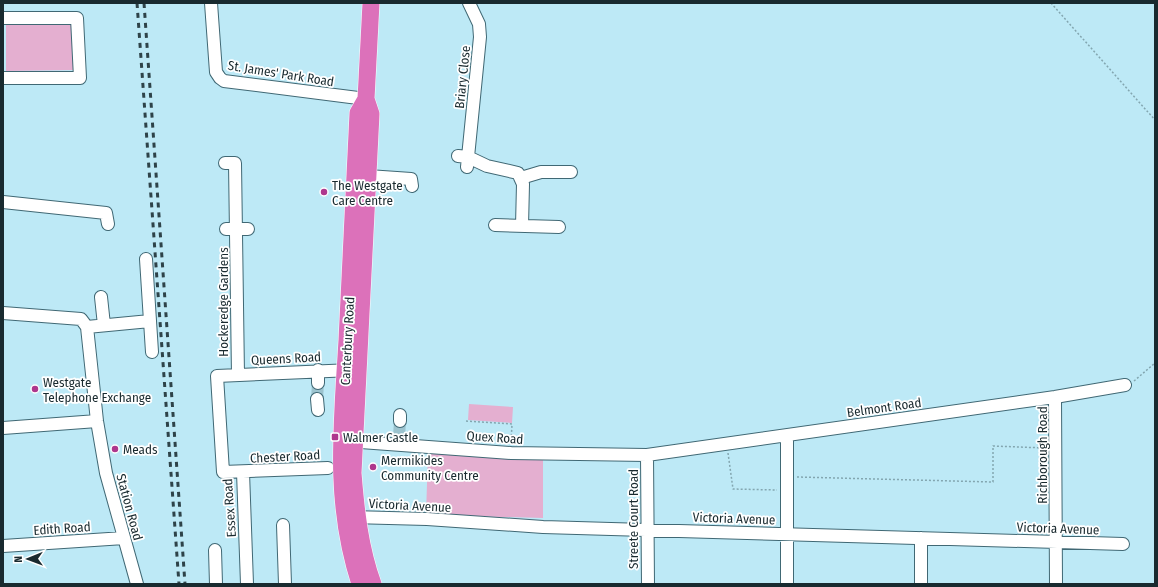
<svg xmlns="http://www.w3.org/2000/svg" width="1158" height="587" font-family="'Fira Sans Condensed',sans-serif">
  <rect width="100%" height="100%" fill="#bde9f6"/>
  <!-- green -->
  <path fill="#e4afd0" d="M76,18L77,70L6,71V19Z
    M469,404L513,407L512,423L468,420Z
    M428,452L543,456V518L426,515Z"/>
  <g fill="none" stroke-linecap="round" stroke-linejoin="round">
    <!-- minor-tunnel -->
    <path stroke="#9cc3ce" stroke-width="12" stroke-dasharray="12 6" stroke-linecap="butt" d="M317,399L318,383
      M399,437L400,421"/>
    <defs>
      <path id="minor" d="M211,3L216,72L220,78L224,81L366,99
        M3,18H77L80,78H3
        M458,156L468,157L487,166L518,173L523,184L522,226
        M225,163H235L238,375
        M467,167L480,37L479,24L469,3
        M368,176L411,179L412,186
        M521,178L541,172H571
        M3,202L106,213L108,224
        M495,225L559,227
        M226,229H248
        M146,259L152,352
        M101,297L104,325
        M3,313L81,319L87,327L97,421L106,473L137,584
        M87,327L150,321
        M318,383V370
        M1055,397L1056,584
        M317,399L318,410
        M400,421V415
        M3,428L97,421
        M787,435V584
        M347,441L511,453L647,455L1055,397L1125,385
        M647,455L648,584
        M328,468L223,472L217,376L352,370
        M243,472L247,584
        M351,517L427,519L543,527L1123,544
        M283,525L285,584
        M3,546L124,538
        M215,550L216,584
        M921,584V538"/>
      <path id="highway" d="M371,3L366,99L371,114L353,473C356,511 360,548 373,584
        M360,584C333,502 342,425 347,340C350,265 354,189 358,113L366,99"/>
    </defs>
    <!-- minor casing -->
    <use href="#minor" stroke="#406874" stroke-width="14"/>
    <!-- highway casing -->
    <use href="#highway" stroke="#fff" stroke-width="18"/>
    <!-- path -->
    <path stroke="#83a6b0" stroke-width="1.5" stroke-dasharray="2 2" stroke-linecap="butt" d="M1051,3L1155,120
      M1134,381L1155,363
      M466,421L512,424L511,443
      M728,453L733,489L777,490
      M797,477L993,482V446L1045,448"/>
    <!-- minor -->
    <use href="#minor" stroke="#fff" stroke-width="12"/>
    <!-- highway -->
    <use href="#highway" stroke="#dc71ba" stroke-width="17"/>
    <!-- rail -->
    <path stroke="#2e4349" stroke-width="3" stroke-dasharray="5 5" stroke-linecap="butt" d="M137,3L179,584
      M144,3L185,584"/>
  </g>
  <!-- markers -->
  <g fill="#ae378d" stroke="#fff" stroke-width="1.5">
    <circle cx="324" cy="192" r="4"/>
    <circle cx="35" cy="389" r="4"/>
    <rect x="331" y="433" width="8" height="8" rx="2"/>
    <circle cx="115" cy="449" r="4"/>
    <circle cx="373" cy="467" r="4"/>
  </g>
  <g text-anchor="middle" stroke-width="3.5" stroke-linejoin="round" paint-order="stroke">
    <!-- street labels -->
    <g font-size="13" fill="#192a2f" stroke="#fff">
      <text transform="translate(281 73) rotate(9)" y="5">St. James' Park Road</text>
      <text transform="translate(462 77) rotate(-84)" y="5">Briary Close</text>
      <text transform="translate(223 302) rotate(-90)" y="5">Hockeredge Gardens</text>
      <text transform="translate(347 341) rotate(-87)" y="5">Canterbury Road</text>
      <text transform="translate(286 358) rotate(-3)" y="5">Queens Road</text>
      <text transform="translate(884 407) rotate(-8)" y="5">Belmont Road</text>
      <text transform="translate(495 437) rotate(4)" y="5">Quex Road</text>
      <text transform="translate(1042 455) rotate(-90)" y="5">Richborough Road</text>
      <text transform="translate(285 456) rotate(-3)" y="5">Chester Road</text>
      <text transform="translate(410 505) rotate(3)" y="5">Victoria Avenue</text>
      <text transform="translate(130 507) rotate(75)" y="5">Station Road</text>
      <text transform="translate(229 508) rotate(-94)" y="5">Essex Road</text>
      <text transform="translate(734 518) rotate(2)" y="5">Victoria Avenue</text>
      <text transform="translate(633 519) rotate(-90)" y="5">Streete Court Road</text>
      <text transform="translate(62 528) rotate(-4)" y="5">Edith Road</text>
      <text transform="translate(1058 528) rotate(2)" y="5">Victoria Avenue</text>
    </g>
    <!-- poi labels -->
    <g font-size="13" fill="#192a2f" stroke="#fff" text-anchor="start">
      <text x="332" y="190">The Westgate<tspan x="332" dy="15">Care Centre</tspan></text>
      <text x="43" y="387">Westgate<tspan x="43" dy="15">Telephone Exchange</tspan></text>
      <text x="343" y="442">Walmer Castle</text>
      <text x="123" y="454">Meads</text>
      <text x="381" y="465">Mermikides<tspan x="381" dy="15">Community Centre</tspan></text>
    </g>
  </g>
  <!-- border -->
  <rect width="1158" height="587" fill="none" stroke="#192a2f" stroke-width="8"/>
  <!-- north arrow -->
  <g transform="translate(28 559) rotate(269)" stroke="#ffffff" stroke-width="3" paint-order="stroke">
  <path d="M0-3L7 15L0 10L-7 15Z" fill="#192a2f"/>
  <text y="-6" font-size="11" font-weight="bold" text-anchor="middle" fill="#192a2f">N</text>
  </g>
</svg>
